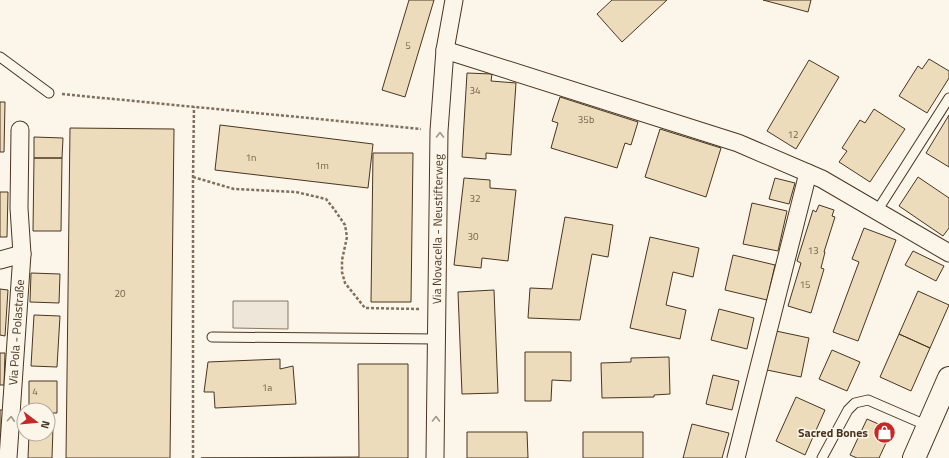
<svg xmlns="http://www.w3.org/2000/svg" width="949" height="458" font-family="'Titillium Web',sans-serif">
  <rect width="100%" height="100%" fill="#fbf6e9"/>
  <!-- green -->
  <path fill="#ede6d9" stroke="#887966" d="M233,301H288V329L233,328Z"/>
  <!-- building -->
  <path fill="#ecdcbc" stroke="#4a3520" d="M409,0H434L405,97L382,90Z
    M612,0H667L622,42L597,14Z
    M763,0H811L808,12Z
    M929,59L949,71V78L927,113L899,96L918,66L922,69Z
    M809,60L839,77L796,149L767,131Z
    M467,73L492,74L491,81L516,83L511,155L486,153V159L462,157Z
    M560,97L638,122L631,145L625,143L617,168L551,148L558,123L552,121Z
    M0,102H5L4,152H0Z
    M874,109L905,129L870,182L839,162L847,151L842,148L860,120L865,123Z
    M949,115V167L926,153Z
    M220,125L373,144L368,188L215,170Z
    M70,128L174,129L170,458H66Z
    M660,129L721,148L706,197L645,177Z
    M34,137L63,138L62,158H34Z
    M373,153H413L411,302H371Z
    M34,158H62L61,231H33Z
    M918,177L949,198V228L943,236L899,206Z
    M464,178L490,180V188L516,190L508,261L482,258L481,268L454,265Z
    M775,178L795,183L789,204L769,199Z
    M0,192H8L7,237H0Z
    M752,203L787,211L778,251L743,244Z
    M819,205L834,210L832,216L835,217L824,252H825L821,268L824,269L811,313L788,306L801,263L797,261L813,210L816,212Z
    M565,217L613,225L608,257L592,254L580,320L528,318L530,288L552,289Z
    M864,228L896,240L858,341L833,332L859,262L852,259Z
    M650,237L699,248L693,277L673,272L666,305L686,310L680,339L630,328Z
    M913,251L944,266L936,281L905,265Z
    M733,255L775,265L767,300L725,290Z
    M31,273L60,274L59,303L30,302Z
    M0,289L8,290L5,336L0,335Z
    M494,290L498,393L462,394L458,292Z
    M918,291L949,305L930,348L899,334Z
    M719,309L754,318L747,349L711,340Z
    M34,315L60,316L57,367L31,366Z
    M776,331L809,338L801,377L767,370Z
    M899,334L930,348L911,391L880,377Z
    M832,350L860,362L847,391L819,379Z
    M525,352H571V381L552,380L551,401H525Z
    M0,353H5L4,385H0Z
    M669,357L670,394L654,395V397L602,398L601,363L631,362V358Z
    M280,359V369L293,366L296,404L215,408L214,392H204L208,362Z
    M358,364H408V458H201L359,457Z
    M713,375L739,381L732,410L706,404Z
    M29,381H57V413H48V410H29Z
    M796,397L825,410L805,455L776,441Z
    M0,410H4L3,439H0Z
    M867,419L892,430L879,458H857L850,455Z
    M692,424L729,433L722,458H683Z
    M48,427H53L52,458H28L29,434H48Z
    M467,432H527L528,458H467Z
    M583,432H643V458H583Z"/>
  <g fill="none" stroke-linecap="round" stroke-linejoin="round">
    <defs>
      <path id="service" d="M0,57L49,93
        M877,211L949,98
        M212,337L437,339
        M822,458L848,410L855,403L868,400L928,426"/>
      <g id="minor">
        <path d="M445,50L738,143L822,179L949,253"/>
        <path d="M0,260L22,254"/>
        <path id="s1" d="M8,458L22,254L19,208L20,130"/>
        <path id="s2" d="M435,458L439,131L445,50L454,0"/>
        <path d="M736,458L808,173"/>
      </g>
      <path id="primary" d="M914,458L949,378"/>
    </defs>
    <!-- service casing -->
    <use href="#service" stroke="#4a3520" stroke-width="11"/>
    <!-- minor casing -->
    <use href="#minor" stroke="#4a3520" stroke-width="19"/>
    <!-- primary casing -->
    <use href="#primary" stroke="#4a3520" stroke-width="24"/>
    <!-- path -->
    <path stroke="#7f6f5c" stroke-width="2.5" stroke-dasharray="3 2" stroke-linecap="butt" d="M62,94L421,129
      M193,177L234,189L296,192L326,199L334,209L345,225L347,237L342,260V272L345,283L365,308L419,309
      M193,458V177L194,107"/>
    <!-- service -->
    <use href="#service" stroke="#fbf6e9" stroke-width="9"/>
    <!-- minor -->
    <use href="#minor" stroke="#fbf6e9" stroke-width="17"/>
    <!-- primary -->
    <use href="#primary" stroke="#fbf6e9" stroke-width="22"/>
  </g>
  <!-- one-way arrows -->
  <defs><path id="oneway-chevron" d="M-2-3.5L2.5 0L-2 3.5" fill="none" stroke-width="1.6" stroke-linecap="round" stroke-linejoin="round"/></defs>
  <g stroke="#a29684">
    <use href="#oneway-chevron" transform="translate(440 135) rotate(-89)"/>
    <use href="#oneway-chevron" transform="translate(11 419) rotate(-86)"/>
    <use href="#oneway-chevron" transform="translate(436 419) rotate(-89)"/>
  </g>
  <!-- icons -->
  <defs>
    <symbol id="shop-disc" viewBox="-11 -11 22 22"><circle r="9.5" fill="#c62828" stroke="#fbf6e9"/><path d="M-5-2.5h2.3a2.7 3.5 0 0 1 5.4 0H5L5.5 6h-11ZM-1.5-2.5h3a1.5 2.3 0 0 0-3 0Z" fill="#fff"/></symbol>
  </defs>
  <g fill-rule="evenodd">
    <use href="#shop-disc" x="872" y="420" width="25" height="25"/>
  </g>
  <g text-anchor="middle" stroke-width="3" stroke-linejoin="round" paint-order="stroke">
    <!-- number labels -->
    <g font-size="10" fill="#725f47">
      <text x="408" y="49">5</text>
      <text x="475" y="94">34</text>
      <text x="586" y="123">35b</text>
      <text x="793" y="138">12</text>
      <text x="251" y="161">1n</text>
      <text x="322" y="169">1m</text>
      <text x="475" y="202">32</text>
      <text x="473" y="240">30</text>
      <text x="813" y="254">13</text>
      <text x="805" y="288">15</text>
      <text x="120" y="297">20</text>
      <text x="267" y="391">1a</text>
      <text x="35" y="395">4</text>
    </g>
    <!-- street labels -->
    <g font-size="12" fill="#4a3520" stroke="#fbf6e9">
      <text dy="4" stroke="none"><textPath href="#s2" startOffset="229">Via Novacella - Neustifterweg</textPath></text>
      <text dy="4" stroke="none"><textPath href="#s1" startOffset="126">Via Pola - Polastraße</textPath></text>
    </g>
    <!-- poi labels -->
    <g font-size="12" font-weight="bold" fill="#4a3520" stroke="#fbf6e9" text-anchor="end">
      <text x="868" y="437">Sacred Bones</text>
    </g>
  </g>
  <!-- north arrow -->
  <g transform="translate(36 422) rotate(106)"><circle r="19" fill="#fbf6e9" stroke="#b4a999"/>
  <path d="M0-3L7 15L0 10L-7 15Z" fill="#c62828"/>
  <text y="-6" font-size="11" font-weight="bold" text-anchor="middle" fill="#4a3520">N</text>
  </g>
</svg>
